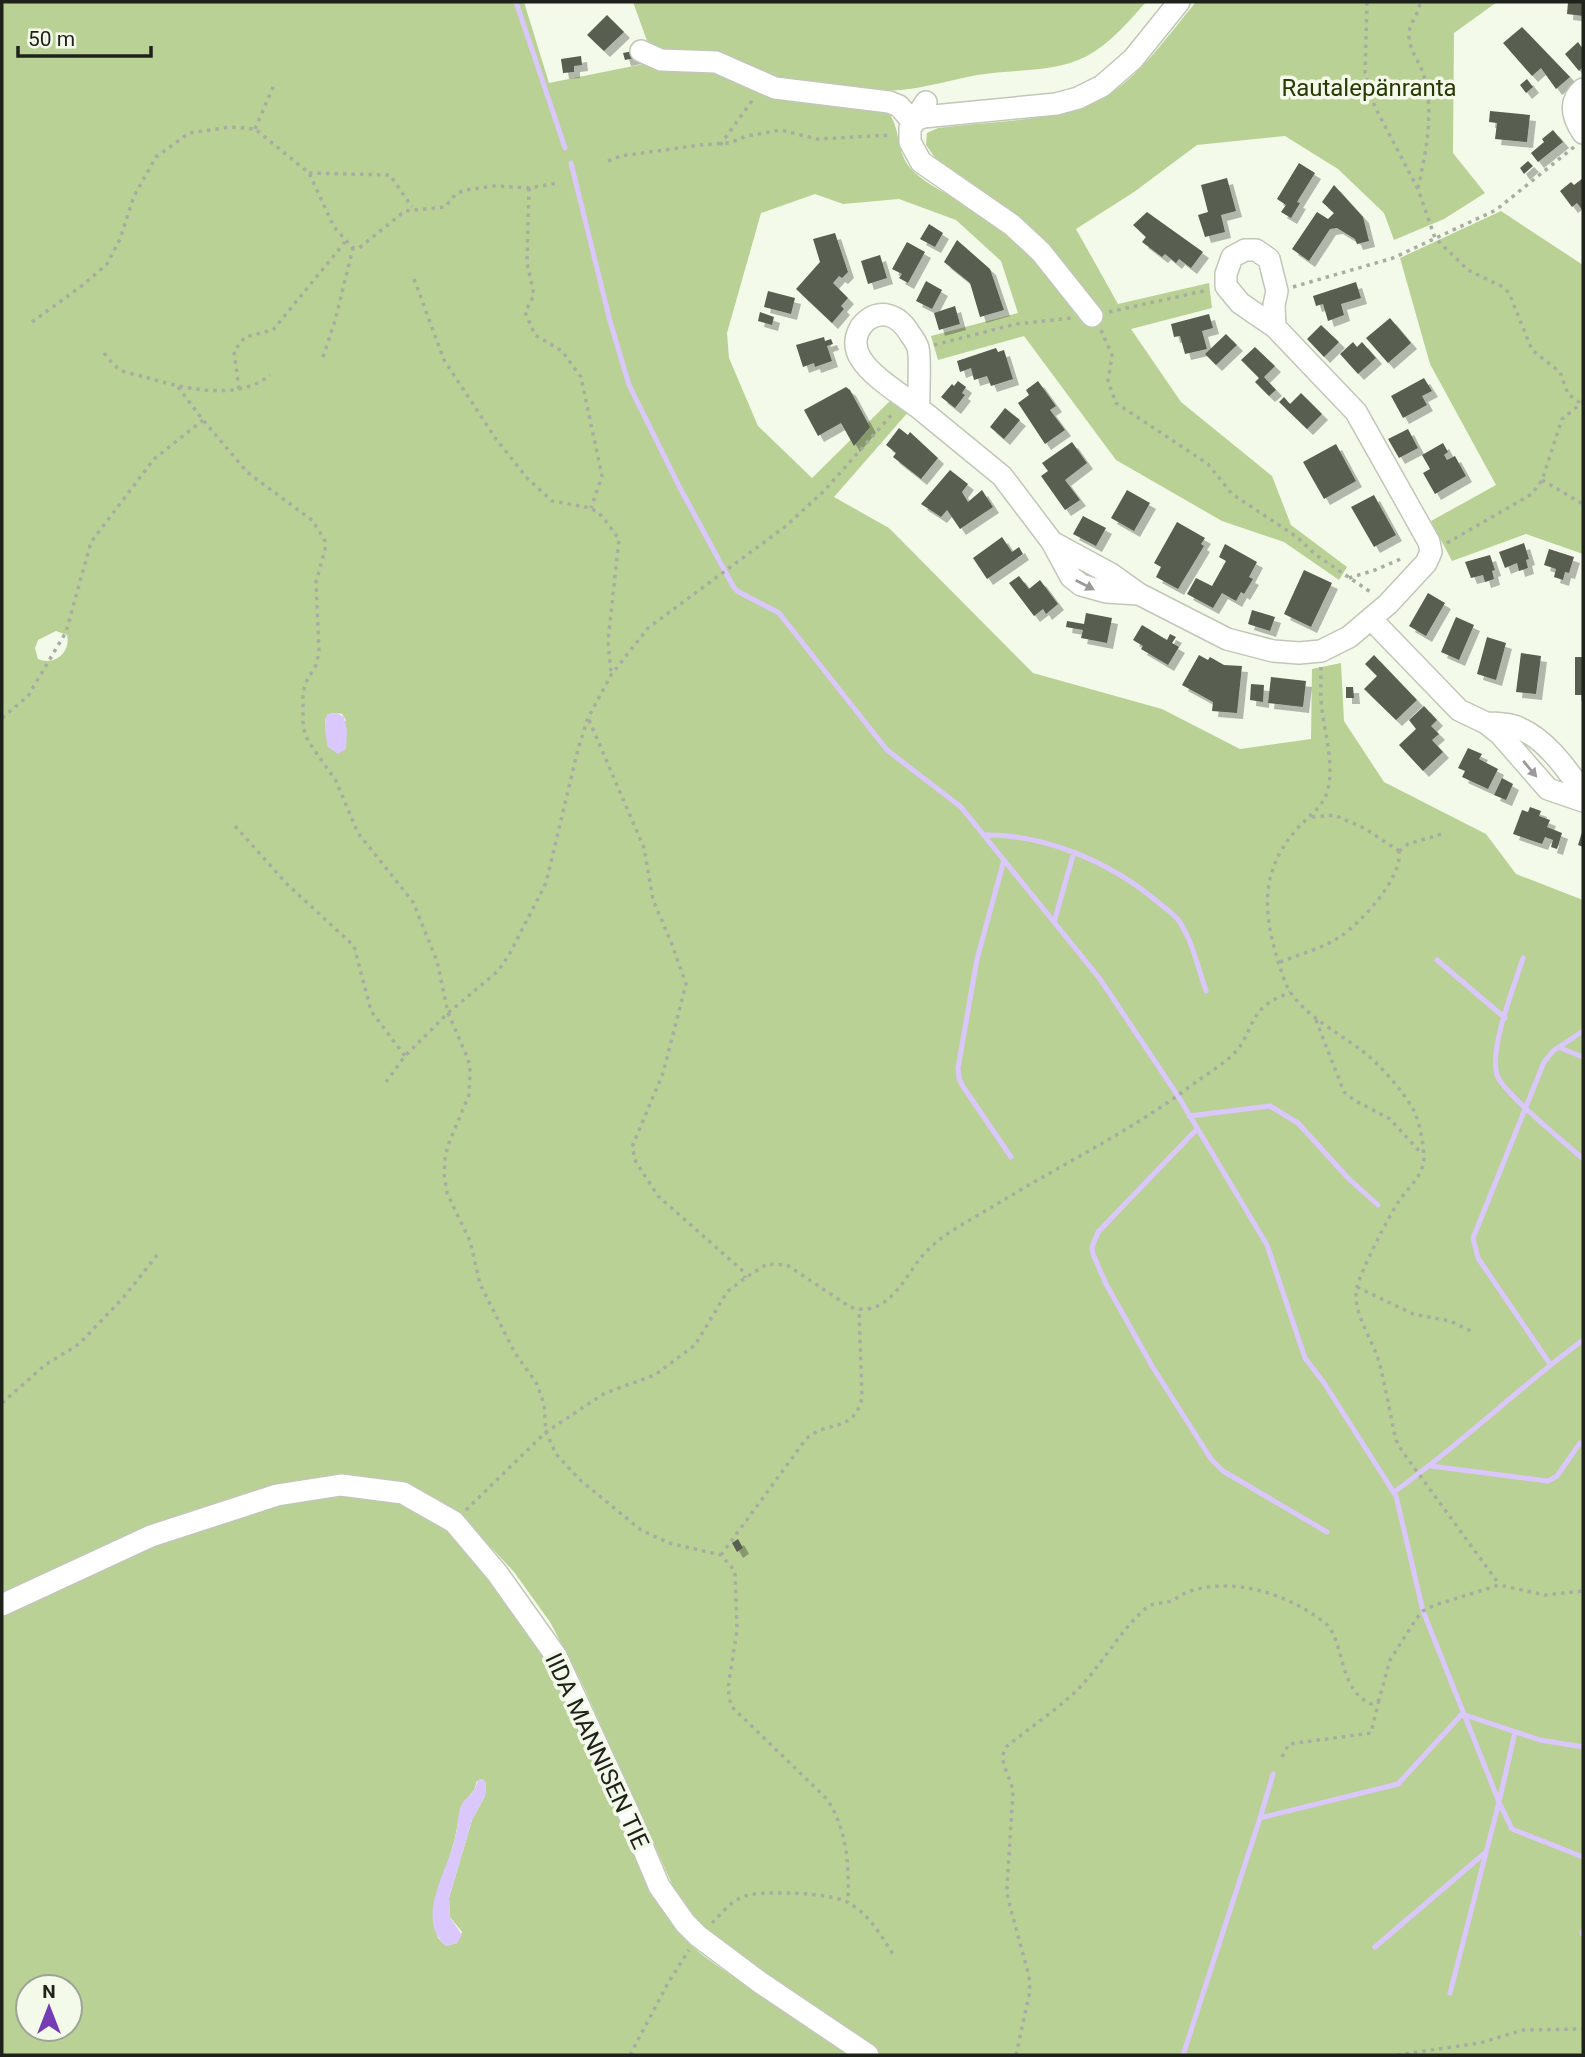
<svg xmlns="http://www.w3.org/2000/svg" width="1585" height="2057" font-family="Roboto,sans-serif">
  <defs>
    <filter id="shadow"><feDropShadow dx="6" dy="6" stdDeviation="0" flood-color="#0004"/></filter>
  </defs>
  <rect width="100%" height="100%" fill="#f3faea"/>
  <!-- green -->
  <path fill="#bad196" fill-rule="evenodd" d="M2,2H524L549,83L648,63L695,66L886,110C903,127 893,152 914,172C929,186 951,196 969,205C996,219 1023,233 1050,247L1016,214L936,159L926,145L927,133L938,128C982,122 1055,121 1093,103C1136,84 1166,37 1196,2H1497L1454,33L1453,153L1485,193L1444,219L1394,240L1384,213L1338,169L1285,136L1197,145L1134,192L1076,229L1118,304L1209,283L1212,308L1131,329L1181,402L1272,476L1291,525L1347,567L1339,580L1284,542L1222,521L1116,460L1024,336L938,360L931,336L1018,313L1001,261L956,220L899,199L843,204L815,194L761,213L727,333L729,358L758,426L812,478L895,396L910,410L834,497L889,528L1033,673L1162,709L1240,749L1311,739L1312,669L1341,663L1344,721L1384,782L1486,834L1516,874L1583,900V2055H880L697,1926L676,1893L582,1683L550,1622L514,1572L474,1529L445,1507L333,1478L2,1597ZM56,631L67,635C71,652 55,666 38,659L35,648L38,640ZM337,713L342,714L346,720L328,747L325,720L328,714Z
    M633,2H1146C1129,21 1111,43 1087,56C1055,73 1013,69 977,75C955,79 932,86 909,89C827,99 731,69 651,52Z
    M1501,211L1583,265V554L1526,534L1452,561L1431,521L1496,485L1430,364L1400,258Z
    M371,1493L438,1515L533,1628L676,1928C689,1946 706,1958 725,1971C768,2002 815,2026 859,2055H2V1607L167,1534L294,1496ZM477,1781L486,1783L485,1796L472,1820L449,1898L450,1917L462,1932L457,1943L446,1946L438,1938L433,1916L455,1838L461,1806L474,1790ZM28,1987H70V2029H28Z"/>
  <!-- water -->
  <path fill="#dac7fc" d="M337,713L344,717L347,730L346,749L338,754L328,747C326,736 322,723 328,714Z
    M479,1779H483L486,1783L485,1796L472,1820L449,1898L450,1917L462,1935L457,1943L446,1946C414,1918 448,1871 455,1838C458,1828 457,1816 461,1806C463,1800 468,1798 471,1794C475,1790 476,1784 479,1779Z"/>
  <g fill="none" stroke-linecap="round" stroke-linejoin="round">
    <!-- stream -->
    <path stroke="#dac7fc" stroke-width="5" d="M516,2L565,148
      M571,163L610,321L629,385L680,488L733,586L737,591L779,613L887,750L961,807L1100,979L1178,1096L1267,1245L1305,1358L1324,1383L1396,1496L1423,1611L1499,1802L1450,1993
      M984,835C1046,834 1112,863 1159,903C1166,909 1174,914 1179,921C1193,942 1198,968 1206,991
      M1004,860L977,959L958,1068L959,1078L962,1085L1011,1157
      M1054,922L1074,852
      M1523,958C1514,987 1489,1048 1497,1075C1502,1092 1567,1144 1583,1159
      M1437,960L1505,1018
      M1558,1047L1583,1057
      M1189,1116L1270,1106L1298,1123L1348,1178L1378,1205
      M1197,1129L1098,1232L1092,1247L1093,1254L1106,1284L1152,1366L1211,1459L1223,1471L1327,1532
      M1550,1364L1478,1258L1473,1238L1544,1062L1553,1051L1583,1031
      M1431,1466L1548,1481L1557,1476L1580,1443
      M1394,1492C1460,1445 1518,1388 1583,1340
      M1462,1714L1540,1740L1583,1747
      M1515,1732L1499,1802L1512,1829L1583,1857
      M1260,1818L1273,1774
      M1582,1934L1583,1931
      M1375,1947L1486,1852
      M1183,2055L1260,1818L1398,1784L1462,1714"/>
  </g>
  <!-- building -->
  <path fill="#595e51" filter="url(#shadow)" d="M1568,2H1583V16L1567,14Z
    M607,15L624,32L604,51L587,35Z
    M1522,27L1570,77L1556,89L1541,68L1532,76L1503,43Z
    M1578,42L1583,49V67L1579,71L1565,54Z
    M633,51L635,58L625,60L623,53Z
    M581,56L582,65L574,66V72L563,73L561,59Z
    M1527,79L1533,87L1526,93L1520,85Z
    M1490,111L1530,115L1527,142L1495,139L1497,123L1489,122Z
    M1553,130L1563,142L1538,162L1531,153L1544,142L1542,139Z
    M1528,161L1533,166L1524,174L1520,168Z
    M1299,163L1315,173L1297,202L1300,203L1291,218L1281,212L1286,205L1277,199Z
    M1227,178L1236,211L1221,215L1225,232L1205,237L1198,215L1208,212L1201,185Z
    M1583,178V211L1577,203L1572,207L1560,191L1571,182L1574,185Z
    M1334,185L1363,217L1369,241L1357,244L1355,239L1337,228L1330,229L1309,261L1292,249L1317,212L1328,219L1334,213L1322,202Z
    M1147,212L1203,252L1191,268L1179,259L1176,263L1165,254L1162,257L1142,242L1146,237L1133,225Z
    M929,224L943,233L935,247L920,239Z
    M835,233L848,272L842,278L839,276L833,283L848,298L841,306L844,309L832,323L796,289L820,262L813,239Z
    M957,240L990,269L1004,310L980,317L970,283L944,262Z
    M907,242L925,252L908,283L899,278L902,274L892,269Z
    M880,255L887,278L868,284L861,261Z
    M926,281L942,290L932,309L916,301Z
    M1356,282L1361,298L1341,304L1344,315L1328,321L1323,304L1316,306L1313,296Z
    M768,291L795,298L791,314L764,307Z
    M955,306L960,324L939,330L934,313Z
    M760,312L774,317L772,325L758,321Z
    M1209,314L1213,328L1202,331L1207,349L1185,354L1180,336L1174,337L1171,324Z
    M1390,318L1411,343L1388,363L1366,338Z
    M1321,325L1339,342L1324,357L1307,339Z
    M1226,334L1237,345L1216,365L1205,354Z
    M824,337L825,341L831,339L833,344L827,346L832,361L815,367L814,363L803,367L796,345Z
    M1353,342L1357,347L1362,342L1376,358L1358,374L1340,354Z
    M1255,347L1275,366L1264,377L1276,390L1269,396L1255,382L1259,378L1241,360Z
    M996,348L998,352L1004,350L1013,379L991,386L987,376L974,380L971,368L960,372L957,361Z
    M1424,378L1432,391L1422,396L1427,405L1403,418L1391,396Z
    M958,381L966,387L962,393L965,395L955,408L941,397L952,384L954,386Z
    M1038,381L1056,406L1050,410L1065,430L1045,444L1018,403L1029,395L1026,390Z
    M846,387L850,390L870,427L854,446L841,423L818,436L804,410Z
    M1301,393L1322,414L1307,429L1279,402L1284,397L1290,404Z
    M1005,408L1020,420L1004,439L990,427Z
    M899,428L908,435L910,432L938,458L921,479L893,457L896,453L886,445Z
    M1408,429L1418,448L1399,458L1388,439Z
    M1072,442L1087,463L1065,480L1080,500L1065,510L1041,476L1048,471L1042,463Z
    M1443,443L1448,452L1444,455L1447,460L1455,456L1466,476L1435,494L1423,473L1430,469L1422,455Z
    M1336,444L1356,481L1324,499L1303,462Z
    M950,470L968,484L962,492L968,502L982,490L993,507L960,529L947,510L941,517L921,504Z
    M1127,490L1150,503L1134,531L1111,518Z
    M1374,495L1396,535L1374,547L1351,507Z
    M1083,516L1106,528L1096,546L1073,534Z
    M1177,522L1205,538L1201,544L1204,546L1178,589L1156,577L1161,567L1154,563Z
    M1002,537L1012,552L1019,547L1023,554L987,579L973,558Z
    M1524,543L1529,559L1526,560L1528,568L1519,571L1517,563L1505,568L1499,552Z
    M1225,544L1257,562L1249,577L1253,579L1244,594L1241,592L1236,601L1222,593L1213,608L1187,594L1196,578L1212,586L1226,561L1219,557Z
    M1549,549L1574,557L1569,573L1565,572L1563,580L1554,577L1556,569L1544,565Z
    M1490,555L1495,570L1492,571L1494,579L1485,582L1483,575L1471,578L1465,562Z
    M1304,570L1332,583L1311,627L1284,614Z
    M1019,576L1029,589L1040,580L1058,604L1046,614L1043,609L1034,616L1009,583Z
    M1428,593L1445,603L1426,636L1409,626Z
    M1252,610L1275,617L1270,631L1248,624Z
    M1086,613L1112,618L1107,643L1081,638L1083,630L1066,627L1067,621L1084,624Z
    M1456,617L1474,625L1459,660L1441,652Z
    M1142,625L1167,640L1170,634L1176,637L1172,643L1179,647L1168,665L1141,649L1143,646L1133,640Z
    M1487,637L1506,643L1496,680L1477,674Z
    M1521,653L1541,656L1536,694L1516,692Z
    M1199,655L1208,660L1210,657L1224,665L1242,666L1237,713L1212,711L1213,702L1182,685Z
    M1374,655L1417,700L1396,720L1364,689L1377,676L1365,664Z
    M1575,657H1583V695H1575Z
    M1271,677L1306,681L1303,707L1268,703Z
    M1251,684L1264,685L1263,702L1250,700Z
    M1346,687H1353L1354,698H1346Z
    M1424,706L1437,720L1431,726L1439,734L1432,740L1443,752L1423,771L1399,745L1416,729L1409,720Z
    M1468,748L1482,754L1479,759L1498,769L1488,789L1462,777L1465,771L1458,768Z
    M1502,778L1513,784L1506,800L1494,795Z
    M1530,807L1541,811L1539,816L1550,820L1547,827L1562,833L1557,849L1551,847L1553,840L1545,837L1542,844L1513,834L1522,810L1528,812Z
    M1583,829V847L1578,845Z
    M738,1539L743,1548L737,1552L732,1543Z"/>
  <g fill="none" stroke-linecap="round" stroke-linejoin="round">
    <defs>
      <path id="minor" d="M641,51L661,60L716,62L775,88L889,102L899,106L913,122L926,102
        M1583,89C1568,102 1573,118 1583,133
        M1092,316L1041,252L1012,225L921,162L910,142V128L916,120L923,117L1056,104L1078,98L1102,86L1133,59L1179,2
        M919,408C902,395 872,377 861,359C841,329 885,291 910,334C913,338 917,344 918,348C921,358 918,394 919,408L1002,476L1052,542L1071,577L1081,585L1106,592L1139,594
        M1052,542L1111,574L1139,594L1227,639L1273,651L1299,653L1321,651L1349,637L1388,604L1426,563L1431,552L1429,542L1356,412L1275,327L1240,303L1226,286V274L1232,257L1245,250H1256L1269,259L1277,291L1274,305L1275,327
        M1371,619L1459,710L1486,723L1500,734L1548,789L1583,801
        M1486,723C1495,723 1505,723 1514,726C1544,736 1566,768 1583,792
        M2,1605L151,1536L277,1495L341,1485L403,1493L454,1522L497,1573L556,1656L628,1812L659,1886L685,1923L698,1936L761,1983L868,2055"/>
    </defs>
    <!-- minor casing -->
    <use href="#minor" stroke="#c0c7b7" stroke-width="24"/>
    <!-- path -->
    <path stroke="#a8ada1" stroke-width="3.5" stroke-dasharray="3.5 5" stroke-linecap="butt" d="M1367,2L1365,73L1375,107L1418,189L1435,238L1468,270L1503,287L1509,293L1532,350L1560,372L1568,394L1583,405
      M255,129L274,85
      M720,145L754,98
      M608,161L621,156L700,145L729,143L747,136L781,130L817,139L891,135
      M309,173L390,175L412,207
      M529,188L527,263L534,295L525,312L535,335L562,351L581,377L602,476L591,508
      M1418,188C1426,152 1435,109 1423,73C1419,61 1410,51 1409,37C1408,23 1420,14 1420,2
      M414,279L444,360L496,439L527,478L552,501L591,508L602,516L619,539L608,641L611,673
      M1293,287L1393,258L1496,210L1574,147
      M1109,312L1208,290
      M32,322L83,285L107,264L120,239L134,196L156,157L189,133L231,127L255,129L309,173L334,227L353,248H359L405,211L445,207L456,194L465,190L495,186L529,188L558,183
      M1101,330L1112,355L1108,381L1116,403L1208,464L1232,494L1297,537L1316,555L1372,593
      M934,345L1016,324L1071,318
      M104,353C109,359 113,365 119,369C126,373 137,375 145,377C181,388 238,402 270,375
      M323,357L335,321L353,248
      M178,387L203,420L247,472L313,521L325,541V550L316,582L319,651L316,665L305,684L303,696V727L308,741L336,781L358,833L413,902L437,961L448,1013L468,1059L470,1068L469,1095L448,1145L445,1159L444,1174L447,1193L470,1241L480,1284L515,1353L537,1384L544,1404L546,1432L556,1454L580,1480L641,1530L669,1543L721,1555L735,1571L737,1630L728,1688L731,1706L827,1799C848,1832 849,1865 848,1902
      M239,389L234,351L245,337L273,330L345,242
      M1542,480L1583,504
      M1447,543L1532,494L1542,480L1562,419L1583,402
      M1349,578L1375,570L1403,558
      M1321,667C1321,681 1320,696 1322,710C1325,735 1334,763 1328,789C1324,807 1308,816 1296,830C1255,877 1265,924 1284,979C1294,1010 1336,1031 1361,1050C1378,1062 1403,1091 1413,1109C1420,1122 1423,1142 1424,1156C1424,1176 1409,1186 1399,1201C1388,1218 1362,1268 1357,1287C1351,1311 1373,1340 1379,1362C1386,1388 1390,1414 1396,1440L1402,1451L1499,1584
      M2,718L28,696L66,632L91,542L154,459L203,420
      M589,720L644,848L653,900L671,942L686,984L663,1073L632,1147L636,1162L658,1196L744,1272L745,1278
      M1312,817L1334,815L1364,828L1399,851
      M235,826L287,884L354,946L371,1011L405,1056
      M1399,851L1408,844L1445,833
      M1280,962C1300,954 1324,948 1341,936C1362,922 1403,877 1399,851
      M1316,1020L1344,1092L1354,1100L1390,1119L1422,1154
      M386,1082L405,1056L448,1013L498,971L509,955L546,883L578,749L588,718L611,675L648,628L786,526L824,491L894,412
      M1357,1287L1413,1314L1450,1321L1471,1331
      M2,1403L45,1365L79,1344L123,1298L158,1254
      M466,1510L546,1432L605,1393L655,1375L695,1345L727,1292L745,1278L767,1264L787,1265L850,1307C885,1318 901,1284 919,1260C936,1237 967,1222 992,1207C1060,1165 1132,1131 1196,1082C1210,1072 1227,1062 1238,1049C1247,1038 1250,1023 1259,1012C1266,1002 1280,997 1290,992
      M721,1555L806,1439C829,1419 853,1434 862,1398L859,1309
      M1282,1757L1289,1744L1371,1733L1379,1700
      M712,1923C721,1914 732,1900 745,1896C762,1890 831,1893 847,1902C869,1914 880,1934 893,1954
      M630,2055L668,1983L689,1950
      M1016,2055L1030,1991L1029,1976L1008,1899L1007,1887L1013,1792C1011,1776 997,1762 1006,1747C1028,1729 1052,1713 1073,1694C1100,1669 1119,1631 1146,1608C1153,1602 1163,1604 1171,1601C1178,1598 1183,1593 1190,1591C1236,1577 1288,1594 1325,1623C1345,1639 1337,1689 1371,1704L1379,1700L1390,1660L1416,1619L1423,1611L1435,1605L1499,1585L1545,1595L1583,1591
      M1397,2055L1480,2043L1523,2030L1583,2029"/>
    <!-- minor -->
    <use href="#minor" stroke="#fff" stroke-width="21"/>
  </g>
  <!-- one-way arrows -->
  <defs><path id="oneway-solid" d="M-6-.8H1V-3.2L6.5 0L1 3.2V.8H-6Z" transform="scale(1.75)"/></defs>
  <g fill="#9a9b98">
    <use href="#oneway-solid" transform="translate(1085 585) rotate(27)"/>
    <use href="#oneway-solid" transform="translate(1530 769) rotate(50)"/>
  </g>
  <g text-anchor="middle" stroke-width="7" stroke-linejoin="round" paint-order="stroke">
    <!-- park labels -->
    <g font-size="24" fill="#293805" stroke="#f3faea">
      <text x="1369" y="96">Rautalepänranta</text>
    </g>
    <!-- street labels -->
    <g font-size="24" fill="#1f211b" stroke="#f3faea">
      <text transform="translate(597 1751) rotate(65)" y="8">IIDA MANNISEN TIE</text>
    </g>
  </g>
  <!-- border -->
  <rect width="1585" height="2057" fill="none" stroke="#1f211b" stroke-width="7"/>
  <!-- north arrow -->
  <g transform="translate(49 2008)"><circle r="33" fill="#f3faea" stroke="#9ea397" stroke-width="2"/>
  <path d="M0-5L12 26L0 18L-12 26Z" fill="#743db4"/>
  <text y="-10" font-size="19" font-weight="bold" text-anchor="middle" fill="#1f211b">N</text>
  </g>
  <!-- scale -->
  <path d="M18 46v10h133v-10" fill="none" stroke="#1f211b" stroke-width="3.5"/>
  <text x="28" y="46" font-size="21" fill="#1f211b" stroke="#f3faea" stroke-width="5" paint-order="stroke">50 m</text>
</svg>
